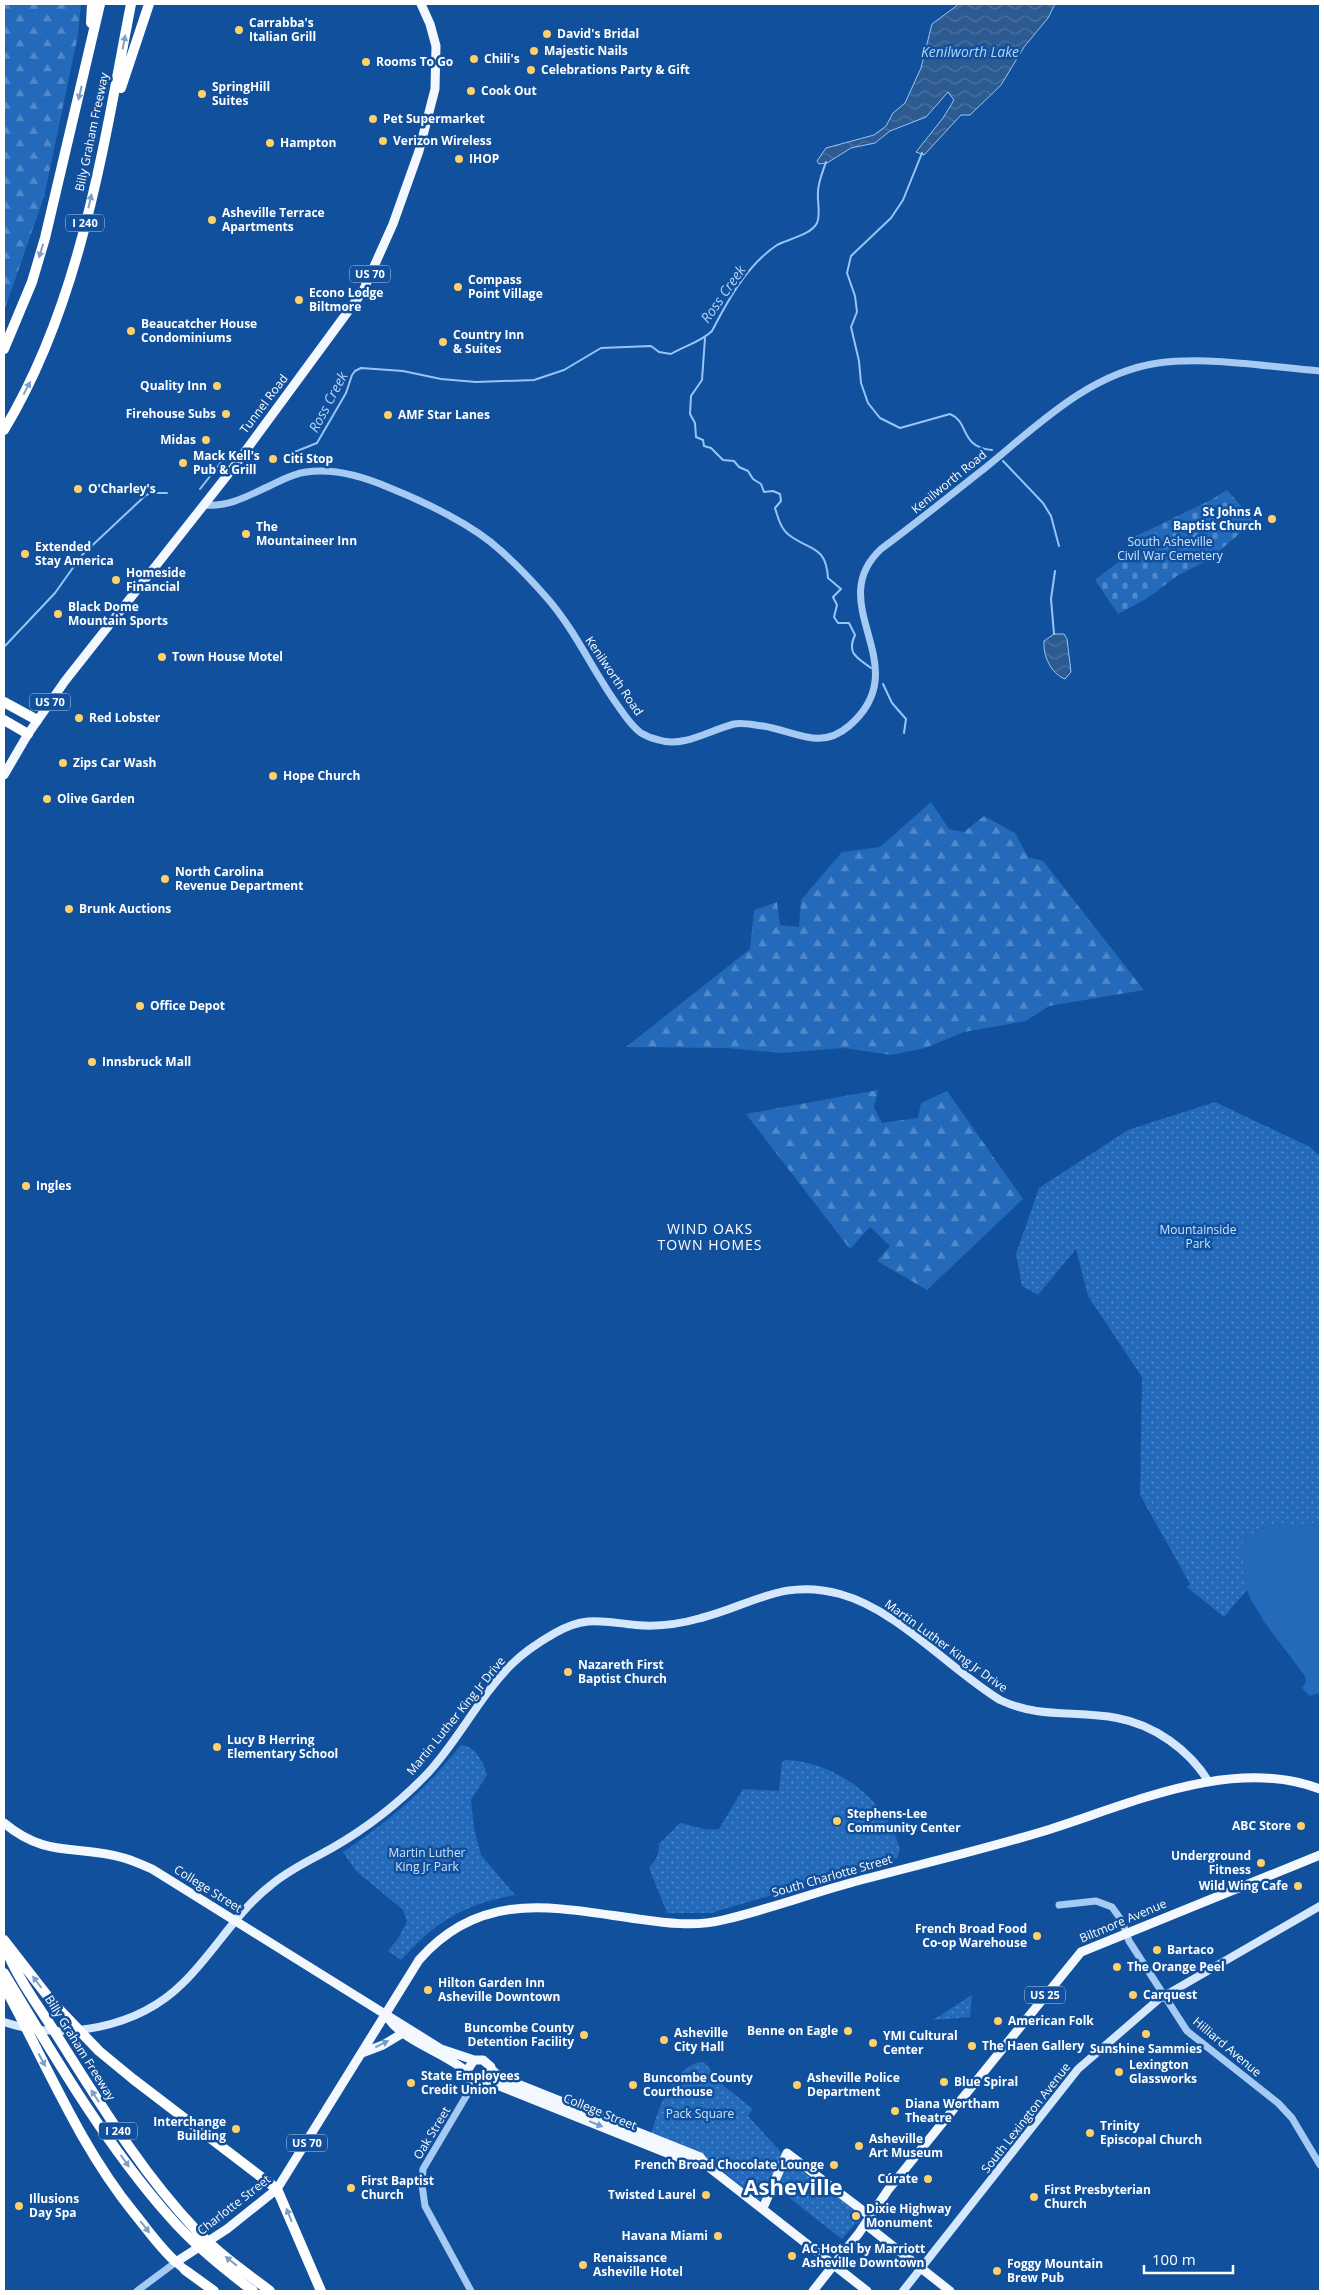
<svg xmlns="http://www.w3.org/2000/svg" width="1324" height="2295" font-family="'Open Sans',sans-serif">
  <defs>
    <pattern id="forest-firs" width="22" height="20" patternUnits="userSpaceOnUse" patternTransform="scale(1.25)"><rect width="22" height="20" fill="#246aba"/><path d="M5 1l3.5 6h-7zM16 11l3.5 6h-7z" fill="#5088c8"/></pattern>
    <pattern id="cemetery-stones" width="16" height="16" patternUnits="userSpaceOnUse" patternTransform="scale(1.25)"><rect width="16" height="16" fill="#246aba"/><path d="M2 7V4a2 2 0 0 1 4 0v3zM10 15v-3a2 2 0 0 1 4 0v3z" fill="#5088c8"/></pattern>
    <pattern id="park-dots" width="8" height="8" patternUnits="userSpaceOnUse" patternTransform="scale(1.25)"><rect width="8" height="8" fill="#246aba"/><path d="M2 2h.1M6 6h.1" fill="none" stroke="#5088c8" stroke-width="1.8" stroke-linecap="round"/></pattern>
    <pattern id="water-waves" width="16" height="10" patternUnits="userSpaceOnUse" patternTransform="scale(1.25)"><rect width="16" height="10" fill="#2c5a91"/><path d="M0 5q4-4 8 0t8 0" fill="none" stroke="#4c73a2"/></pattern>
  </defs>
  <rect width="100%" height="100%" fill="#11509c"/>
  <!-- grass -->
  <path fill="#246aba" d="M1320,1522V1693L1310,1696L1302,1688L1306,1682L1305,1676L1265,1623L1250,1598L1247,1590L1241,1547L1245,1538L1261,1529L1280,1523L1297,1527Z"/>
  <!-- forest -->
  <path fill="url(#forest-firs)" d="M4,4H81L78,35L44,197L4,311V67L6,46H4Z
    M931,802L949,829L964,832L984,816L1015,833L1028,857L1043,861L1144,990L1049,1006L1026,1021L964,1032L925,1048L891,1055L844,1048L780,1053L728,1048L626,1047L750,949L754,910L777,902L780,925L799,927L801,900L842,852L880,847Z
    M878,1090L874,1107L882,1123L918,1118L921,1103L947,1091L1023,1199L927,1290L877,1261L890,1246L870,1227L850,1249L746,1114Z"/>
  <!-- cemetery -->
  <path fill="url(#cemetery-stones)" d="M1227,490L1254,521L1210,559L1177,576L1146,599L1118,614L1095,580L1141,544L1134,537L1211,500Z"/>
  <!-- park -->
  <path fill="url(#park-dots)" d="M1215,1102L1310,1147L1320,1156V1522L1297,1527L1280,1523L1261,1529L1245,1538L1241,1547L1247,1590L1224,1617L1187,1587L1190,1584L1140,1495L1142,1377L1088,1296L1076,1249L1038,1295L1022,1286L1016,1254L1039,1188L1128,1130Z
    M461,1745C475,1746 484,1762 487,1775L471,1800L474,1828L481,1855L515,1895C464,1904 435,1922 401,1960L388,1951L399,1937L407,1921L403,1910L356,1871L343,1852C392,1819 424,1791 461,1745Z
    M785,1760C835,1761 889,1801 900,1850L897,1858L711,1913H667L649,1868C656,1860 659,1855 659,1844L680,1823C696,1826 703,1831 719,1829L743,1789L779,1791L782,1762Z
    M972,1995L970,2017L933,2020Z
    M699,2062L705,2063L725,2087L753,2109L748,2116L789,2161L819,2184L822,2183L862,2215L860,2222L855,2224L842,2239L769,2182L760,2201L700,2153L651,2135C657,2110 672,2070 699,2062Z"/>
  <!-- water -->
  <path fill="url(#water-waves)" stroke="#97c5f8" d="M959,4H1055L1048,18L1024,47L1001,85L970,115H961L924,155L916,152L943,118L954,100L948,92L926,117L890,131L875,143L851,148L827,163L819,164L817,161L826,148L874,135L886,126L893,113L905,103L921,68L932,24Z
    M1054,634H1064L1067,639L1071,672L1065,679C1050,673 1043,655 1044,641Z"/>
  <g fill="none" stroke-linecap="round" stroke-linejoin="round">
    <!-- stream -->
    <path stroke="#97c5f8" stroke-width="2" d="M922,153L903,200L891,218L851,256L847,273L855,296L857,312L851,327L859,361L861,383L868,403L880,418L900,428L950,414C970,422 959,447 992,450
      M705,338L702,380L691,396L690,414L695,423L696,437L703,440L704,446L711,448L723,460L734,461L739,467L748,471L753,479L761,484L764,492L773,491L780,494L781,501L775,508C778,518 781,529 789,535C810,551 826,545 828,578L841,589L833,597L837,605L834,617L838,623H849L855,635C846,654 858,658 871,668
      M292,453L317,443L346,393L352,375L355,371L361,368L403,371L441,379L476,382L534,380L564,370L601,348L651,346L659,352L671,354C684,346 701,342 712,331C728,300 747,265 777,245C788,239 811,235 817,223C821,213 817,202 818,192C818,182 823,171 826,162
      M1003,461L1043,503L1051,516L1059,546
      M200,489L225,457
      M1054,634L1051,599L1055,571
      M4,647L55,593L82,555L146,495L152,493H167
      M883,684L892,703L906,719L904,733"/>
    <!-- tertiary -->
    <path stroke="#a5caf4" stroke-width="7" d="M205,505C227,507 246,497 265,488C278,482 291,474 306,472C333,468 365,477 390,488C425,502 473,525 500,550C516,564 533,582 547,598C575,630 592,669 616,703C623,713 631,726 641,733C646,736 654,739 659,740C683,748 710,730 734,724C742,722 754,725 763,726C795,731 820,751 849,726C919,666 821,605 881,549C916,523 951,495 985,468C1037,426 1089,373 1158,363C1208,356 1270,367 1320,371
      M1059,1905L1096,1901L1112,1907L1122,1921L1129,1941L1187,2031L1278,2103L1292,2118L1320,2165
      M470,2079L468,2093L423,2169L422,2185L425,2206L471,2291
      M137,2291L176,2262"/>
    <!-- secondary -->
    <path stroke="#d5e7fd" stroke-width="8" d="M4,2022C63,2042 138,2028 183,1983C214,1953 236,1912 271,1885C290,1869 311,1860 332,1848C367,1828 399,1803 427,1774C458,1741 479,1697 511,1665C524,1652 539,1642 555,1633C586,1615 603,1622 636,1625C657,1627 680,1624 701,1618C752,1605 783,1578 840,1594C898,1610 948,1668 1000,1700C1040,1719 1076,1710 1117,1718C1155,1725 1189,1750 1209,1782
      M903,2291L1078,2069L1159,1999L1320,1906"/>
    <!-- primary -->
    <path stroke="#f3f8ff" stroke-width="9" d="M4,775L28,734L65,681L233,468L363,291L393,224L419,151L435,89L436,46L430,24L421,4
      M4,1823C47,1859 77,1844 124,1858C134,1861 143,1865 152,1869L441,2049L474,2060
      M388,2018C407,2044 443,2051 467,2072
      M362,2053L383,2045L403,2033
      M492,2070L500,2077L700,2157L706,2165L867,2291
      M485,2082L491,2076V2067L483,2060H474L468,2069V2076L473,2082L492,2083L697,2165H706
      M763,2208L787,2153L870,2216
      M865,2224L950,2291
      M185,2270L176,2262L227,2229L277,2189L419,1960C482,1888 556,1908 638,1919C666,1923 695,1927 723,1920C766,1910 807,1895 850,1883C913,1866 978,1851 1041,1832C1126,1806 1231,1755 1320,1789
      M813,2291L859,2233L888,2190L1081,1952L1320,1855"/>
    <!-- motorway -->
    <path stroke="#fff" stroke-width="10" d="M91,23L92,4
      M121,88L149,4
      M4,349L32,282L45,238L100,4
      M4,430C81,302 103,148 131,4
      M4,702L37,720
      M4,720L28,734
      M4,1940L53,2003L99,2051L133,2079L277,2189L321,2291
      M5,1946C15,1975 40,2008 56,2034C99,2102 141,2172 197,2231C219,2254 245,2272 270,2291
      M4,1973C54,2056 104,2142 168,2215C193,2244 223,2268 253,2291
      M4,1986C46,2063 79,2145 134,2213C148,2230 160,2248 176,2262
      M185,2270L214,2291"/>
  </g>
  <!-- one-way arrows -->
  <defs><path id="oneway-solid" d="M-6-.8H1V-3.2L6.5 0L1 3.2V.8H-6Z" transform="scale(1.25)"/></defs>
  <g fill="#7c9fc9">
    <use href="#oneway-solid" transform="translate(124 42) rotate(-79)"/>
    <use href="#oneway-solid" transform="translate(80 93) rotate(103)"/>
    <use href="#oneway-solid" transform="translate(90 201) rotate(-77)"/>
    <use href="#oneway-solid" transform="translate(41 251) rotate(107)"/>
    <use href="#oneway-solid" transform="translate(27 388) rotate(-62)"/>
    <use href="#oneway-solid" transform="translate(37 1982) rotate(-127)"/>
    <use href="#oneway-solid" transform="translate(42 2060) rotate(62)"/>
    <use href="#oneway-solid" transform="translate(95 2096) rotate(-123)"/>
    <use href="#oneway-solid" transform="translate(125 2161) rotate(55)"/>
    <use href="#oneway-solid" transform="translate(289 2215) rotate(-112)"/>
    <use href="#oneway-solid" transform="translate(145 2227) rotate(52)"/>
    <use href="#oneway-solid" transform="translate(231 2261) rotate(-142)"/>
  </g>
  <g fill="#779cc9">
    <use href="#oneway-solid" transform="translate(382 2044) rotate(-27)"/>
    <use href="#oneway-solid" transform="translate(596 2124) rotate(22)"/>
  </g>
  <!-- markers -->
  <g fill="#ffd169" stroke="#11509c" stroke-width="2">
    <circle cx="239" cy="30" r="5"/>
    <circle cx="547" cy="34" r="5"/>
    <circle cx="534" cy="51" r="5"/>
    <circle cx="474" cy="59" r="5"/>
    <circle cx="366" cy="62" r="5"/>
    <circle cx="531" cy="70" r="5"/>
    <circle cx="471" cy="91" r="5"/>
    <circle cx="202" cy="94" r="5"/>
    <circle cx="373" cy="119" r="5"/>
    <circle cx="383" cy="141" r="5"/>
    <circle cx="270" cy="143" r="5"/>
    <circle cx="459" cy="159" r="5"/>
    <circle cx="212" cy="220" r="5"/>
    <circle cx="458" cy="287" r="5"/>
    <circle cx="299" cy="300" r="5"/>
    <circle cx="131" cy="331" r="5"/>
    <circle cx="443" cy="342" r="5"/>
    <circle cx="217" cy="386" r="5"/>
    <circle cx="226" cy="414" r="5"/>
    <circle cx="388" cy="415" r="5"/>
    <circle cx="206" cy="440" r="5"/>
    <circle cx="273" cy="459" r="5"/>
    <circle cx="183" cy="463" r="5"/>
    <circle cx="78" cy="489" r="5"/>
    <circle cx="1272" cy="519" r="5"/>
    <circle cx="246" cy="534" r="5"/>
    <circle cx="25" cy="554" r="5"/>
    <circle cx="116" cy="580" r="5"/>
    <circle cx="58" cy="614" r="5"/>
    <circle cx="162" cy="657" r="5"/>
    <circle cx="79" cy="718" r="5"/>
    <circle cx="63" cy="763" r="5"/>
    <circle cx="273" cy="776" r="5"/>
    <circle cx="47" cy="799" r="5"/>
    <circle cx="165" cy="879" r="5"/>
    <circle cx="69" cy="909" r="5"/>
    <circle cx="140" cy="1006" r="5"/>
    <circle cx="92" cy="1062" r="5"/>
    <circle cx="26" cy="1186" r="5"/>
    <circle cx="568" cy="1672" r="5"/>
    <circle cx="217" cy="1747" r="5"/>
    <circle cx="837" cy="1821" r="5"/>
    <circle cx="1301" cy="1826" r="5"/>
    <circle cx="1261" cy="1863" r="5"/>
    <circle cx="1298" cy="1886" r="5"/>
    <circle cx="1037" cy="1936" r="5"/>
    <circle cx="1157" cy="1950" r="5"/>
    <circle cx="1117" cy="1967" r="5"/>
    <circle cx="428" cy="1990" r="5"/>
    <circle cx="1133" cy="1995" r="5"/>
    <circle cx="998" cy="2021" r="5"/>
    <circle cx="848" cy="2031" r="5"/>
    <circle cx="1146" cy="2034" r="5"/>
    <circle cx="584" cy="2035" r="5"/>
    <circle cx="664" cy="2040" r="5"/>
    <circle cx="873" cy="2043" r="5"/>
    <circle cx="972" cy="2046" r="5"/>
    <circle cx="1119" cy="2072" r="5"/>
    <circle cx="944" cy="2082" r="5"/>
    <circle cx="411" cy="2083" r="5"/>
    <circle cx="633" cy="2085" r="5"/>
    <circle cx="797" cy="2085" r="5"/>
    <circle cx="895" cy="2111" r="5"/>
    <circle cx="236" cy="2129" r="5"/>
    <circle cx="1090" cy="2133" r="5"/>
    <circle cx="859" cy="2146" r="5"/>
    <circle cx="834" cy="2165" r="5"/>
    <circle cx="928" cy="2179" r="5"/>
    <circle cx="351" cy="2188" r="5"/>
    <circle cx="706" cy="2195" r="5"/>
    <circle cx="1034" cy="2197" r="5"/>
    <circle cx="19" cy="2206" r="5"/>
    <circle cx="856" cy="2216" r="5"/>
    <circle cx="718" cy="2236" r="5"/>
    <circle cx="792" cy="2256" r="5"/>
    <circle cx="583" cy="2265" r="5"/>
    <circle cx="997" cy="2271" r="5"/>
  </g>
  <g text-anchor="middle" stroke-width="5" stroke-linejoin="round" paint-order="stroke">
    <!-- shield labels -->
    <g fill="#11509c" stroke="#b8cae1" stroke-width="1">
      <rect x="66" y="214.5" width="38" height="17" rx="4"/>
      <rect x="350" y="265.5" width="40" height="17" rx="4"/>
      <rect x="30" y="693.5" width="40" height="17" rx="4"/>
      <rect x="1025" y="1986.5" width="40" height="17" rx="4"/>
      <rect x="99" y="2122.5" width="38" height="17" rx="4"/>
      <rect x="287" y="2134.5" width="40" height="17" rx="4"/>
    </g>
    <g font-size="11" font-weight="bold" fill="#fff">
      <text x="85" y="227">I 240</text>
      <text x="370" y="278">US 70</text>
      <text x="50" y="706">US 70</text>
      <text x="1045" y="1999">US 25</text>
      <text x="118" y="2135">I 240</text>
      <text x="307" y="2147">US 70</text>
    </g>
    <!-- poi labels -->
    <g font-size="12" font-weight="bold" fill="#fff" stroke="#11509c" text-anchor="start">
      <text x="249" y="27">Carrabba's<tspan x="249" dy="14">Italian Grill</tspan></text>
      <text x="557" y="38">David's Bridal</text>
      <text x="544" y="55">Majestic Nails</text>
      <text x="484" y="63">Chili's</text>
      <text x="376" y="66">Rooms To Go</text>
      <text x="541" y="74">Celebrations Party &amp; Gift</text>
      <text x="212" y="91">SpringHill<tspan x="212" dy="14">Suites</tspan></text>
      <text x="481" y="95">Cook Out</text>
      <text x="383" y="123">Pet Supermarket</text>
      <text x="393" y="145">Verizon Wireless</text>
      <text x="280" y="147">Hampton</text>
      <text x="469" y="163">IHOP</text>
      <text x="222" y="217">Asheville Terrace<tspan x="222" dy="14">Apartments</tspan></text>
      <text x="468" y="284">Compass<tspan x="468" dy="14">Point Village</tspan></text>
      <text x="309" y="297">Econo Lodge<tspan x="309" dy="14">Biltmore</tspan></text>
      <text x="141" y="328">Beaucatcher House<tspan x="141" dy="14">Condominiums</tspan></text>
      <text x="453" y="339">Country Inn<tspan x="453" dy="14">&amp; Suites</tspan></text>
      <text x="207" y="390" text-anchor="end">Quality Inn</text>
      <text x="216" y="418" text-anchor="end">Firehouse Subs</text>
      <text x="398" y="419">AMF Star Lanes</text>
      <text x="196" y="444" text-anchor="end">Midas</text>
      <text x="193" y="460">Mack Kell's<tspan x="193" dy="14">Pub &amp; Grill</tspan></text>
      <text x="283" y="463">Citi Stop</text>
      <text x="88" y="493">O'Charley's</text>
      <text x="1262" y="516" text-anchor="end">St Johns A<tspan x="1262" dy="14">Baptist Church</tspan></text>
      <text x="256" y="531">The<tspan x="256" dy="14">Mountaineer Inn</tspan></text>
      <text x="35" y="551">Extended<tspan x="35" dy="14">Stay America</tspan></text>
      <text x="126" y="577">Homeside<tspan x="126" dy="14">Financial</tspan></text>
      <text x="68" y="611">Black Dome<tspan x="68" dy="14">Mountain Sports</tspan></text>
      <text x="172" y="661">Town House Motel</text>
      <text x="89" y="722">Red Lobster</text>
      <text x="73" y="767">Zips Car Wash</text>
      <text x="283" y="780">Hope Church</text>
      <text x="57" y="803">Olive Garden</text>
      <text x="175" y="876">North Carolina<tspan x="175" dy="14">Revenue Department</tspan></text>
      <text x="79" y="913">Brunk Auctions</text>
      <text x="150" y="1010">Office Depot</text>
      <text x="102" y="1066">Innsbruck Mall</text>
      <text x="36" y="1190">Ingles</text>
      <text x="578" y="1669">Nazareth First<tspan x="578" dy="14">Baptist Church</tspan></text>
      <text x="227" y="1744">Lucy B Herring<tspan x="227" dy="14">Elementary School</tspan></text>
      <text x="847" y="1818">Stephens-Lee<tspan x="847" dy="14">Community Center</tspan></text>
      <text x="1291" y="1830" text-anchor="end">ABC Store</text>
      <text x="1251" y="1860" text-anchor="end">Underground<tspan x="1251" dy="14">Fitness</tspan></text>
      <text x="1288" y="1890" text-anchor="end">Wild Wing Cafe</text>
      <text x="1027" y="1933" text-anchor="end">French Broad Food<tspan x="1027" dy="14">Co-op Warehouse</tspan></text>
      <text x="1167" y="1954">Bartaco</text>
      <text x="1127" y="1971">The Orange Peel</text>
      <text x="438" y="1987">Hilton Garden Inn<tspan x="438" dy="14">Asheville Downtown</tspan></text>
      <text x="1143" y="1999">Carquest</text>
      <text x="1008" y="2025">American Folk</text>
      <text x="574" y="2032" text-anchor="end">Buncombe County<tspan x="574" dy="14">Detention Facility</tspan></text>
      <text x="838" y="2035" text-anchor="end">Benne on Eagle</text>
      <text x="674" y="2037">Asheville<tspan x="674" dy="14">City Hall</tspan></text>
      <text x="883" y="2040">YMI Cultural<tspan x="883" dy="14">Center</tspan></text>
      <text x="982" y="2050">The Haen Gallery</text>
      <text x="1146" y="2053" text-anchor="middle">Sunshine Sammies</text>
      <text x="1129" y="2069">Lexington<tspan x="1129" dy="14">Glassworks</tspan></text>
      <text x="421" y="2080">State Employees<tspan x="421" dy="14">Credit Union</tspan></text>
      <text x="643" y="2082">Buncombe County<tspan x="643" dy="14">Courthouse</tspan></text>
      <text x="807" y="2082">Asheville Police<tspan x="807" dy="14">Department</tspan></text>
      <text x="954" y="2086">Blue Spiral</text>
      <text x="905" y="2108">Diana Wortham<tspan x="905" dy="14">Theatre</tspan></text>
      <text x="226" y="2126" text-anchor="end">Interchange<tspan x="226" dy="14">Building</tspan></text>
      <text x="1100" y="2130">Trinity<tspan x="1100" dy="14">Episcopal Church</tspan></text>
      <text x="869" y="2143">Asheville<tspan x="869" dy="14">Art Museum</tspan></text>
      <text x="824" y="2169" text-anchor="end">French Broad Chocolate Lounge</text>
      <text x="918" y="2183" text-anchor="end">Cúrate</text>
      <text x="361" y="2185">First Baptist<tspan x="361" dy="14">Church</tspan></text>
      <text x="1044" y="2194">First Presbyterian<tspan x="1044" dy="14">Church</tspan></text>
      <text x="696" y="2199" text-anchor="end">Twisted Laurel</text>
      <text x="29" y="2203">Illusions<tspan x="29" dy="14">Day Spa</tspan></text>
      <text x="866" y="2213">Dixie Highway<tspan x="866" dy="14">Monument</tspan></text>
      <text x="708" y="2240" text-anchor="end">Havana Miami</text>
      <text x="802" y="2253">AC Hotel by Marriott<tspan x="802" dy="14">Asheville Downtown</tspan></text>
      <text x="593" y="2262">Renaissance<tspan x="593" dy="14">Asheville Hotel</tspan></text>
      <text x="1007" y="2268">Foggy Mountain<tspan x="1007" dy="14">Brew Pub</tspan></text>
    </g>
    <!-- street labels -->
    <g font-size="12" fill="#fff" stroke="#11509c">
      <text transform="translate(92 132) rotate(-78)" y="4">Billy Graham Freeway</text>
      <text transform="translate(264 404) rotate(-53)" y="4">Tunnel Road</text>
      <text transform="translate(949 482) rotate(-39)" y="4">Kenilworth Road</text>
      <text transform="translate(614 676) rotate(56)" y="4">Kenilworth Road</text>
      <text transform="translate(946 1646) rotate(36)" y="4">Martin Luther King Jr Drive</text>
      <text transform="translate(456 1716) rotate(-51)" y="4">Martin Luther King Jr Drive</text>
      <text transform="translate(832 1876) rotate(-16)" y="4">South Charlotte Street</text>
      <text transform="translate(208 1889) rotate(32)" y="4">College Street</text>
      <text transform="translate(1123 1921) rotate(-23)" y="4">Biltmore Avenue</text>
      <text transform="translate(1227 2047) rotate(40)" y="4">Hilliard Avenue</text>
      <text transform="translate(80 2048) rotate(58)" y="4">Billy Graham Freeway</text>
      <text transform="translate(600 2112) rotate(22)" y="4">College Street</text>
      <text transform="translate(1026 2118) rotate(-52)" y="4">South Lexington Avenue</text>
      <text transform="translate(432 2133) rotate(-59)" y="4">Oak Street</text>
      <text transform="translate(234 2205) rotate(-38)" y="4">Charlotte Street</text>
    </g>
    <!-- park labels -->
    <g font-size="12" fill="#cee4fe" stroke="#11509c">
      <text x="1170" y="546">South Asheville<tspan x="1170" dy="14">Civil War Cemetery</tspan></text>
      <text x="1198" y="1234">Mountainside<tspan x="1198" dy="14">Park</tspan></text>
      <text x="427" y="1857">Martin Luther<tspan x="427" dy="14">King Jr Park</tspan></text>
      <text x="700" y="2118">Pack Square</text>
    </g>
    <!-- water labels -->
    <g font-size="14" font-style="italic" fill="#b2d4fb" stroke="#11509c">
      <text x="970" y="57">Kenilworth Lake</text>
      <text transform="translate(723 294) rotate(-55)" y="5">Ross Creek</text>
      <text transform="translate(328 402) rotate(-62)" y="5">Ross Creek</text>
    </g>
    <!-- neighbourhood labels -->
    <g font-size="14" letter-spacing="1" fill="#fff" stroke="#11509c">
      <text x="710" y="1234">WIND OAKS<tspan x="710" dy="16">TOWN HOMES</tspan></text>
    </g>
    <!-- town labels -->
    <g font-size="22" font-weight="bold" fill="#fff" stroke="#11509c">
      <text x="793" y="2195">Asheville</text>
    </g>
  </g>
  <!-- border -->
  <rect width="1324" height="2295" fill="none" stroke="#ffffff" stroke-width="10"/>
  <!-- scale -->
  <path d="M1144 2265v8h89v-8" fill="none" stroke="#ffffff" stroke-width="2.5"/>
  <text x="1152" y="2265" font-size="15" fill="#ffffff" stroke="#11509c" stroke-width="4" paint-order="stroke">100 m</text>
</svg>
